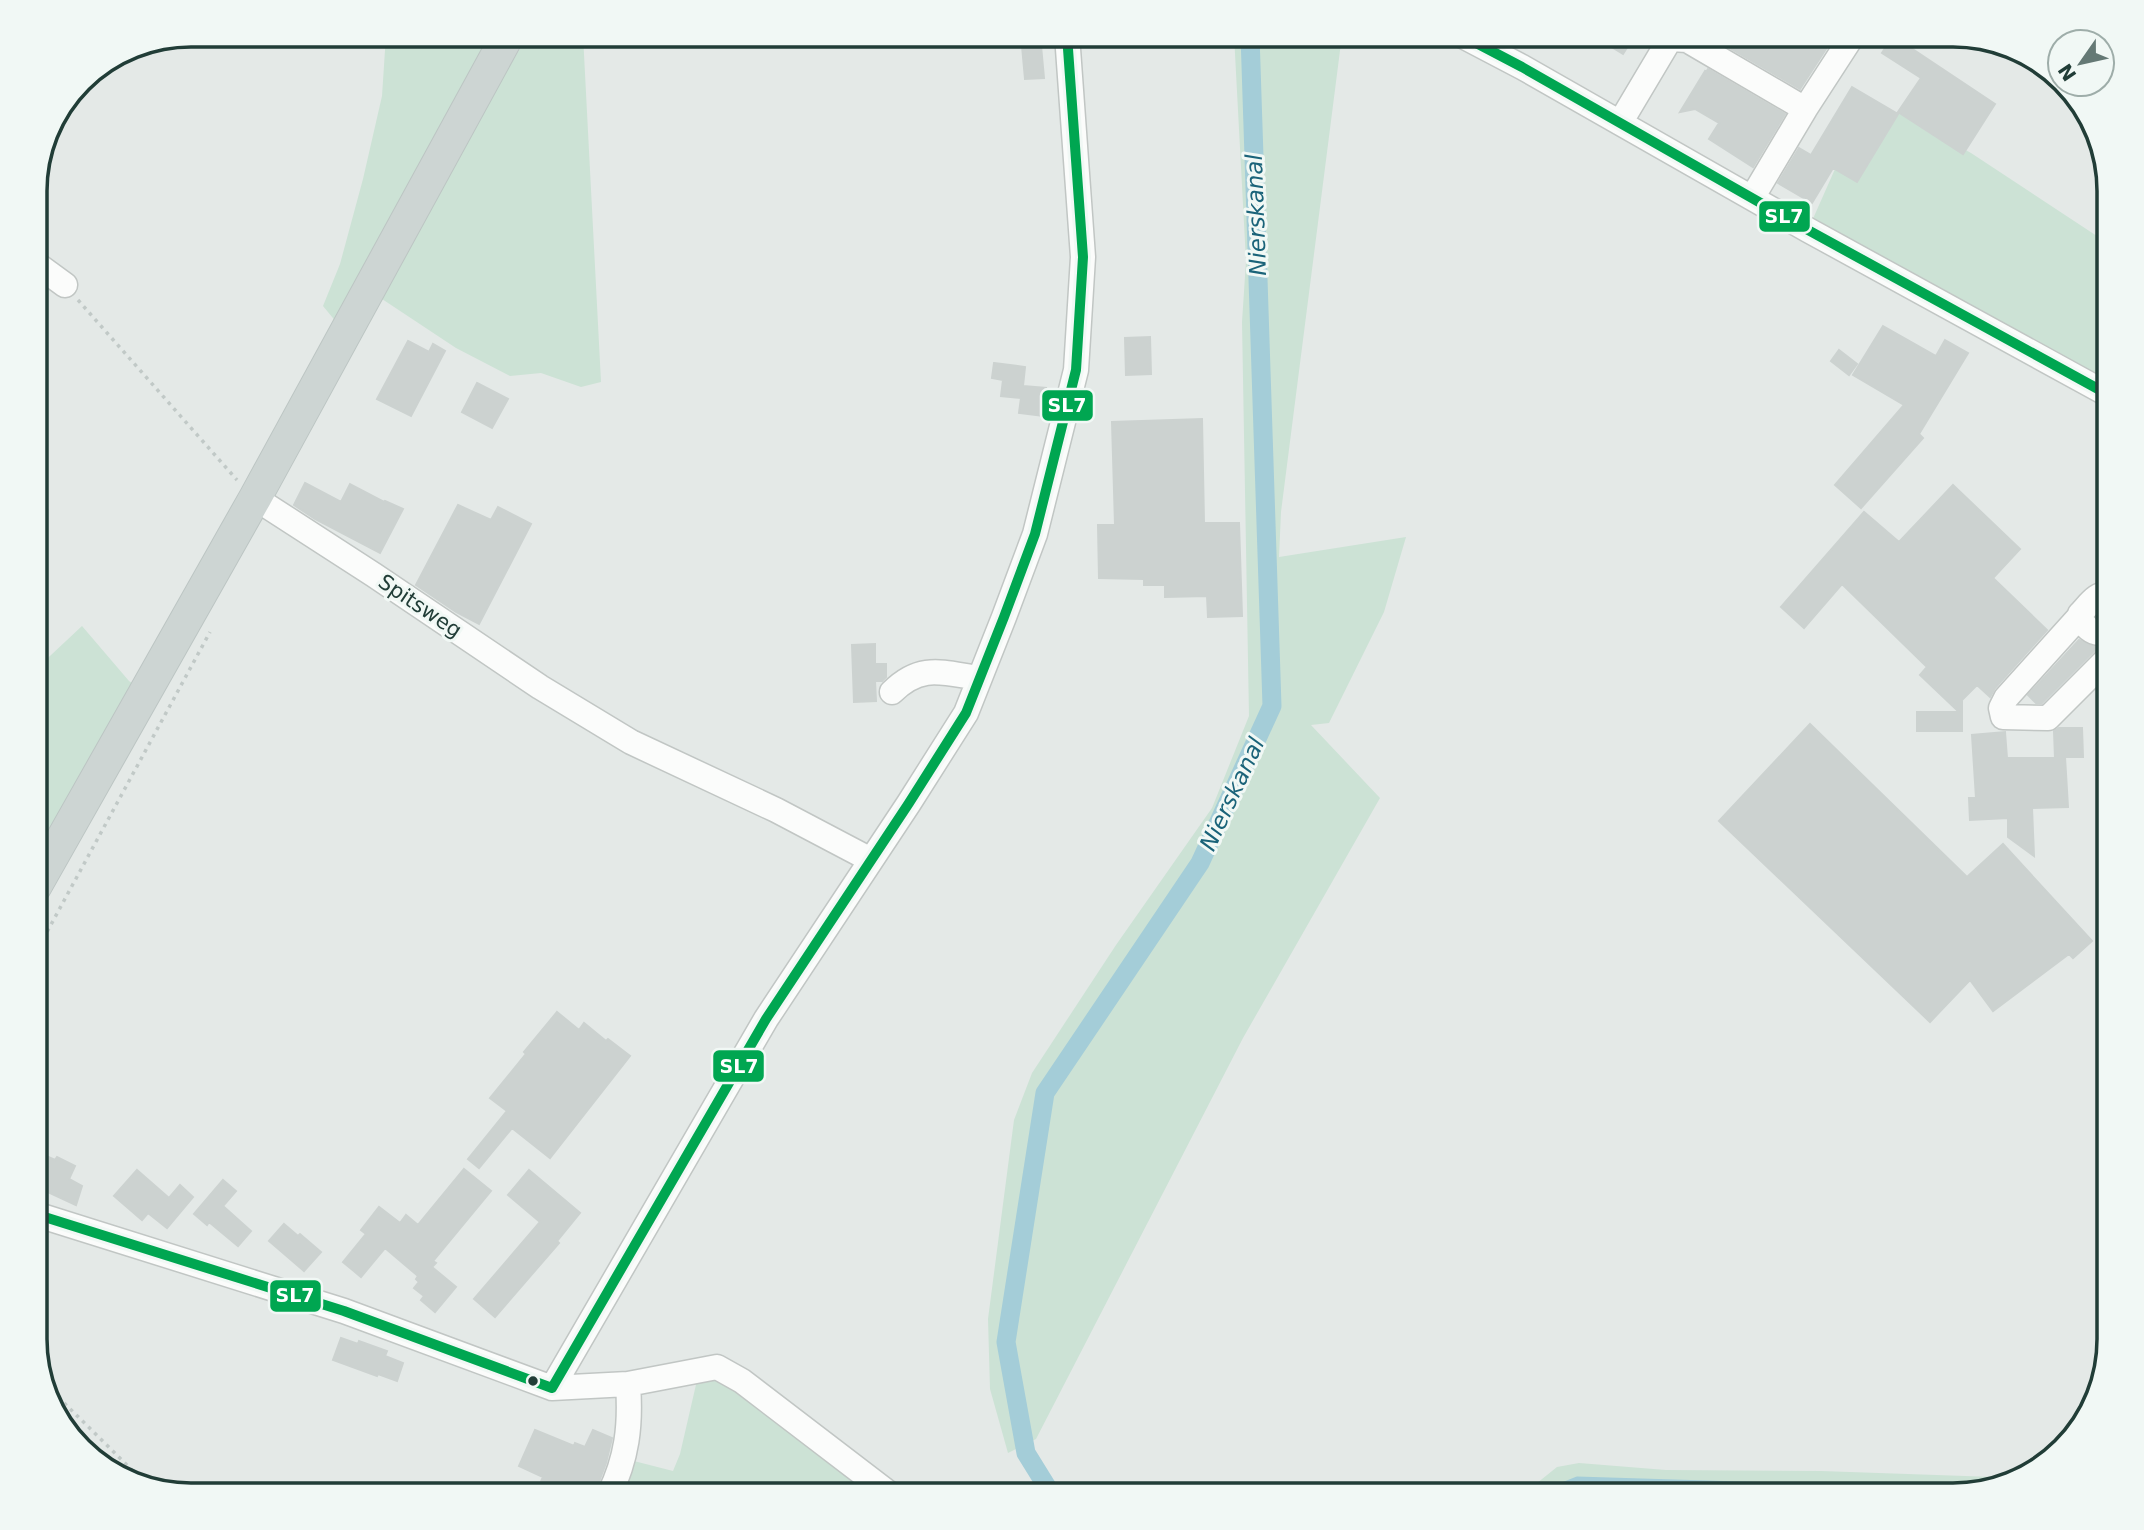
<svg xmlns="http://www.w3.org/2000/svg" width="2144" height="1530" font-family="'DejaVu Sans',sans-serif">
  <rect width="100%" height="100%" fill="#e4e9e7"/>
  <!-- green -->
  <path fill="#cce2d5" d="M386,35H491L337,323L323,306L340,264L363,179L382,96Z
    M528,35H583L601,382L581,387L541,373L510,376L456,348L379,297L410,237Z
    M1234,35H1342L1281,512L1279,557L1406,537L1384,612L1329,723L1311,725L1380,798L1243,1038L1036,1439L1008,1453L990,1389L988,1319L1014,1120L1032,1073L1116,945L1212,808L1249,716L1242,322L1246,261Z
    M1897,112L1971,153L2109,244V396L1808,230L1835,169L1856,180Z
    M82,626L129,681L139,688L60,831L43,837L35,834V670Z
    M719,1373L884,1495H632L624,1491L630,1460L673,1471L680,1454L698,1376Z
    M1579,1463L1666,1470L1821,1471L2023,1478L1953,1495H1522L1557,1467Z"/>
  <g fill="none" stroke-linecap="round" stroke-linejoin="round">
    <!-- stream -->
    <path stroke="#a4cdd8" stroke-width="5" d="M1537,1495L1577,1479L1972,1491"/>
    <!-- canal -->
    <path stroke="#a4cdd8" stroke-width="19" d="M1052,1495L1026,1453L1006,1342L1045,1093L1200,863L1272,706L1250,35"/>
  </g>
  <!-- building -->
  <path fill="#ccd2d0" stroke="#ccd2d0" stroke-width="2" d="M1021,35H1040L1044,78L1025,79Z
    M1592,35H1635L1623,54Z
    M1736,35H1835L1800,89L1728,47Z
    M1893,36L1995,104L1963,154L1898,112L1921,78L1882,53Z
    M1708,69L1785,114L1753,167L1709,139L1719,123L1695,109L1680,112L1705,71L1706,72Z
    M1852,87L1898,114L1857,182L1833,168L1812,203L1778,183L1799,148L1811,155Z
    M1883,326L1936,356L1945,340L1968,353L1919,434L1923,438L1861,508L1835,485L1904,405L1853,375Z
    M1150,337L1151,374L1126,375L1125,338Z
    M408,341L429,352L433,344L445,351L411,416L377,399Z
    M1839,350L1857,364L1849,375L1831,361Z
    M994,363L1025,367L1023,386L1046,388L1043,416L1019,413L1021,398L1001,396L1003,380L992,378Z
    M477,383L508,399L492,428L462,412Z
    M1202,419L1204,523H1239L1242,616L1208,617L1207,596L1165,597V585H1144V579L1099,578L1098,525H1115L1112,422Z
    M305,483L341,502L350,484L384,502L385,501L403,509L380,553L315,519L294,505Z
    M1953,485L2020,549L1993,578L2047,630L1995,688L1990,697L1977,685L1962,700V731H1917V712H1959L1920,675L1927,667L1842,584L1804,628L1781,607L1864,512L1899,542Z
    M458,505L491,520L498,507L531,524L479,624L456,612L416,585Z
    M2079,640L2097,648L2042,703H2036L2028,695Z
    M875,644V664H886V677L882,681H875L876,701L854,702L852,645Z
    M1810,724L1967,877L2003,844L2092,941L2073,958L2069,954L1993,1011L1970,980L1930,1022L1719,821Z
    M2059,728H2082L2083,757H2064H2065L2068,807L2032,808L2034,856L2008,837V818L1970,820L1969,798H1976L1972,735L2005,732L2007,758H2055L2054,731Z
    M557,1012L579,1030L584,1023L606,1041L608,1039L630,1056L550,1158L512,1128L479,1168L468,1159L507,1111L490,1098L526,1054L524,1052Z
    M35,1151L55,1160L57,1157L75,1166L69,1179L82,1186L76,1205L35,1186Z
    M464,1169L491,1191L433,1261L436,1263L432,1267L456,1287L435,1312L421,1300L424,1296L414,1288L419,1282L416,1279L418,1276L385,1248L361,1277L343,1262L366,1234L361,1230L379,1207L400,1223L406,1215L418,1225Z
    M137,1170L169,1198L180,1185L193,1197L167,1228L148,1213L142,1220L114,1196Z
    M529,1170L580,1213L557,1241L559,1243L495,1317L474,1299L540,1222L508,1195Z
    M223,1180L236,1191L223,1206L251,1231L238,1246L209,1222L207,1225L194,1214Z
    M284,1224L298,1236L300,1234L321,1252L304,1271L269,1241Z
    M341,1338L358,1344L359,1341L387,1351L385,1356L403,1363L397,1381L378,1374L377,1376L333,1360Z
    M535,1430L574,1446L575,1443L585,1447L593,1430L612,1438L606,1463L594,1495H584L557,1484L553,1495H535L543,1477L519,1466Z"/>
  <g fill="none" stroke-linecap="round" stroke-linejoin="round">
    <defs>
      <path id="minor" d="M1461,35L1522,67L1808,230L2109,395
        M1805,109L1853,35
        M1620,123L1670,39L1687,40L1805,109L1752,198
        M35,263L65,285
        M255,498L374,575L540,687L631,742L776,810L871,860
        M2109,596C2098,590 2088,606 2080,614L2079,617C2087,630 2094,635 2109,633
        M2079,617L2006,698L2001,708L2003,717L2048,718L2109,657
        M892,692C921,663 943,673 979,678
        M35,1214L344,1311L552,1388L628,1384L717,1367L742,1381L891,1495
        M552,1388L766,1019L909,803L966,713L1004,617L1035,534L1076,370L1083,257L1067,35
        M609,1495C627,1458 631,1426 628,1384"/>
      <path id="major" d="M35,887L255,498L508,35"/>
    </defs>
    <!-- minor casing -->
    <use href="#minor" stroke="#c1c6c4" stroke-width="27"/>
    <!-- major casing -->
    <use href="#major" stroke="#bcc5c3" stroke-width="34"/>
    <!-- path -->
    <path stroke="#c1c9c7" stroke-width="3.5" stroke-dasharray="3.5 5" stroke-linecap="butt" d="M78,300L237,480
      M35,954L210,632
      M46,1385L139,1477"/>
    <!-- minor -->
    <use href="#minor" stroke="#fbfcfb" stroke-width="24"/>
    <!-- major -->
    <use href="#major" stroke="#cdd5d3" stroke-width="32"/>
    <defs>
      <path id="bus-1" d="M1461,35L1522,67L1808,230L2109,395
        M35,1214L344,1311L552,1388
        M552,1388L766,1019L909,803L966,713L1004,617L1035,534L1076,370L1083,257L1067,35"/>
    </defs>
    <!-- bus-1 casing -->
    <use href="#bus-1" stroke="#f1f8f5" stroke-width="16"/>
    <!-- bus-1 -->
    <use href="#bus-1" stroke="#00a651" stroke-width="10"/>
  </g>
  <!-- markers -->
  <circle fill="#213d37" stroke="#f1f8f5" stroke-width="2.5" cx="533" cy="1381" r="6"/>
  <g text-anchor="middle" stroke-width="6" stroke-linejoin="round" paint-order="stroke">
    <!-- street labels -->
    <g font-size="21" fill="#213d37" stroke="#f1f8f5">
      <text transform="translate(420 606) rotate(34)" y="7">Spitsweg</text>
    </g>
    <!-- water labels -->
    <g font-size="23" font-style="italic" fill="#1a6379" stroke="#f1f8f5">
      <text transform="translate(1256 215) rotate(-92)" y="8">Nierskanal</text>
      <text transform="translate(1232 794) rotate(-65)" y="8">Nierskanal</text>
    </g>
  </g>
  <!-- crop -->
  <path d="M0 0H2144V1530H0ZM191 47H1953A144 144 0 0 1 2097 191V1339A144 144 0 0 1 1953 1483H191A144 144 0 0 1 47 1339V191A144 144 0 0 1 191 47Z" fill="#f1f8f5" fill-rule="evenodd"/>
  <path fill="none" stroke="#213d37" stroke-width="3.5" d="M191 47H1953A144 144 0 0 1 2097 191V1339A144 144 0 0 1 1953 1483H191A144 144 0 0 1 47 1339V191A144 144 0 0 1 191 47Z"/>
  <g stroke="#f1f8f5" stroke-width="2.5">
    <rect x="1758" y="200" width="53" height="33" rx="7" fill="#00a651"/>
    <rect x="1041" y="389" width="53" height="33" rx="7" fill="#00a651"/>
    <rect x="712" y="1049" width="53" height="34" rx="7" fill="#00a651"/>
    <rect x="269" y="1279" width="53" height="34" rx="7" fill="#00a651"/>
  </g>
  <g font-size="19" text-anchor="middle" font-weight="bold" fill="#fff">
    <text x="1784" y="223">SL7</text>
    <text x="1067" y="412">SL7</text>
    <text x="739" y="1073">SL7</text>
    <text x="295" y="1302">SL7</text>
  </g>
  <!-- north arrow -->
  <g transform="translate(2081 63) rotate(236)"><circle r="33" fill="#f1f8f5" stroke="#9eada9" stroke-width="2"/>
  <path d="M0-5L12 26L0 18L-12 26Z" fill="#657975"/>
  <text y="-10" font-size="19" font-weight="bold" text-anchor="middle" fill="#213d37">N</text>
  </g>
</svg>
